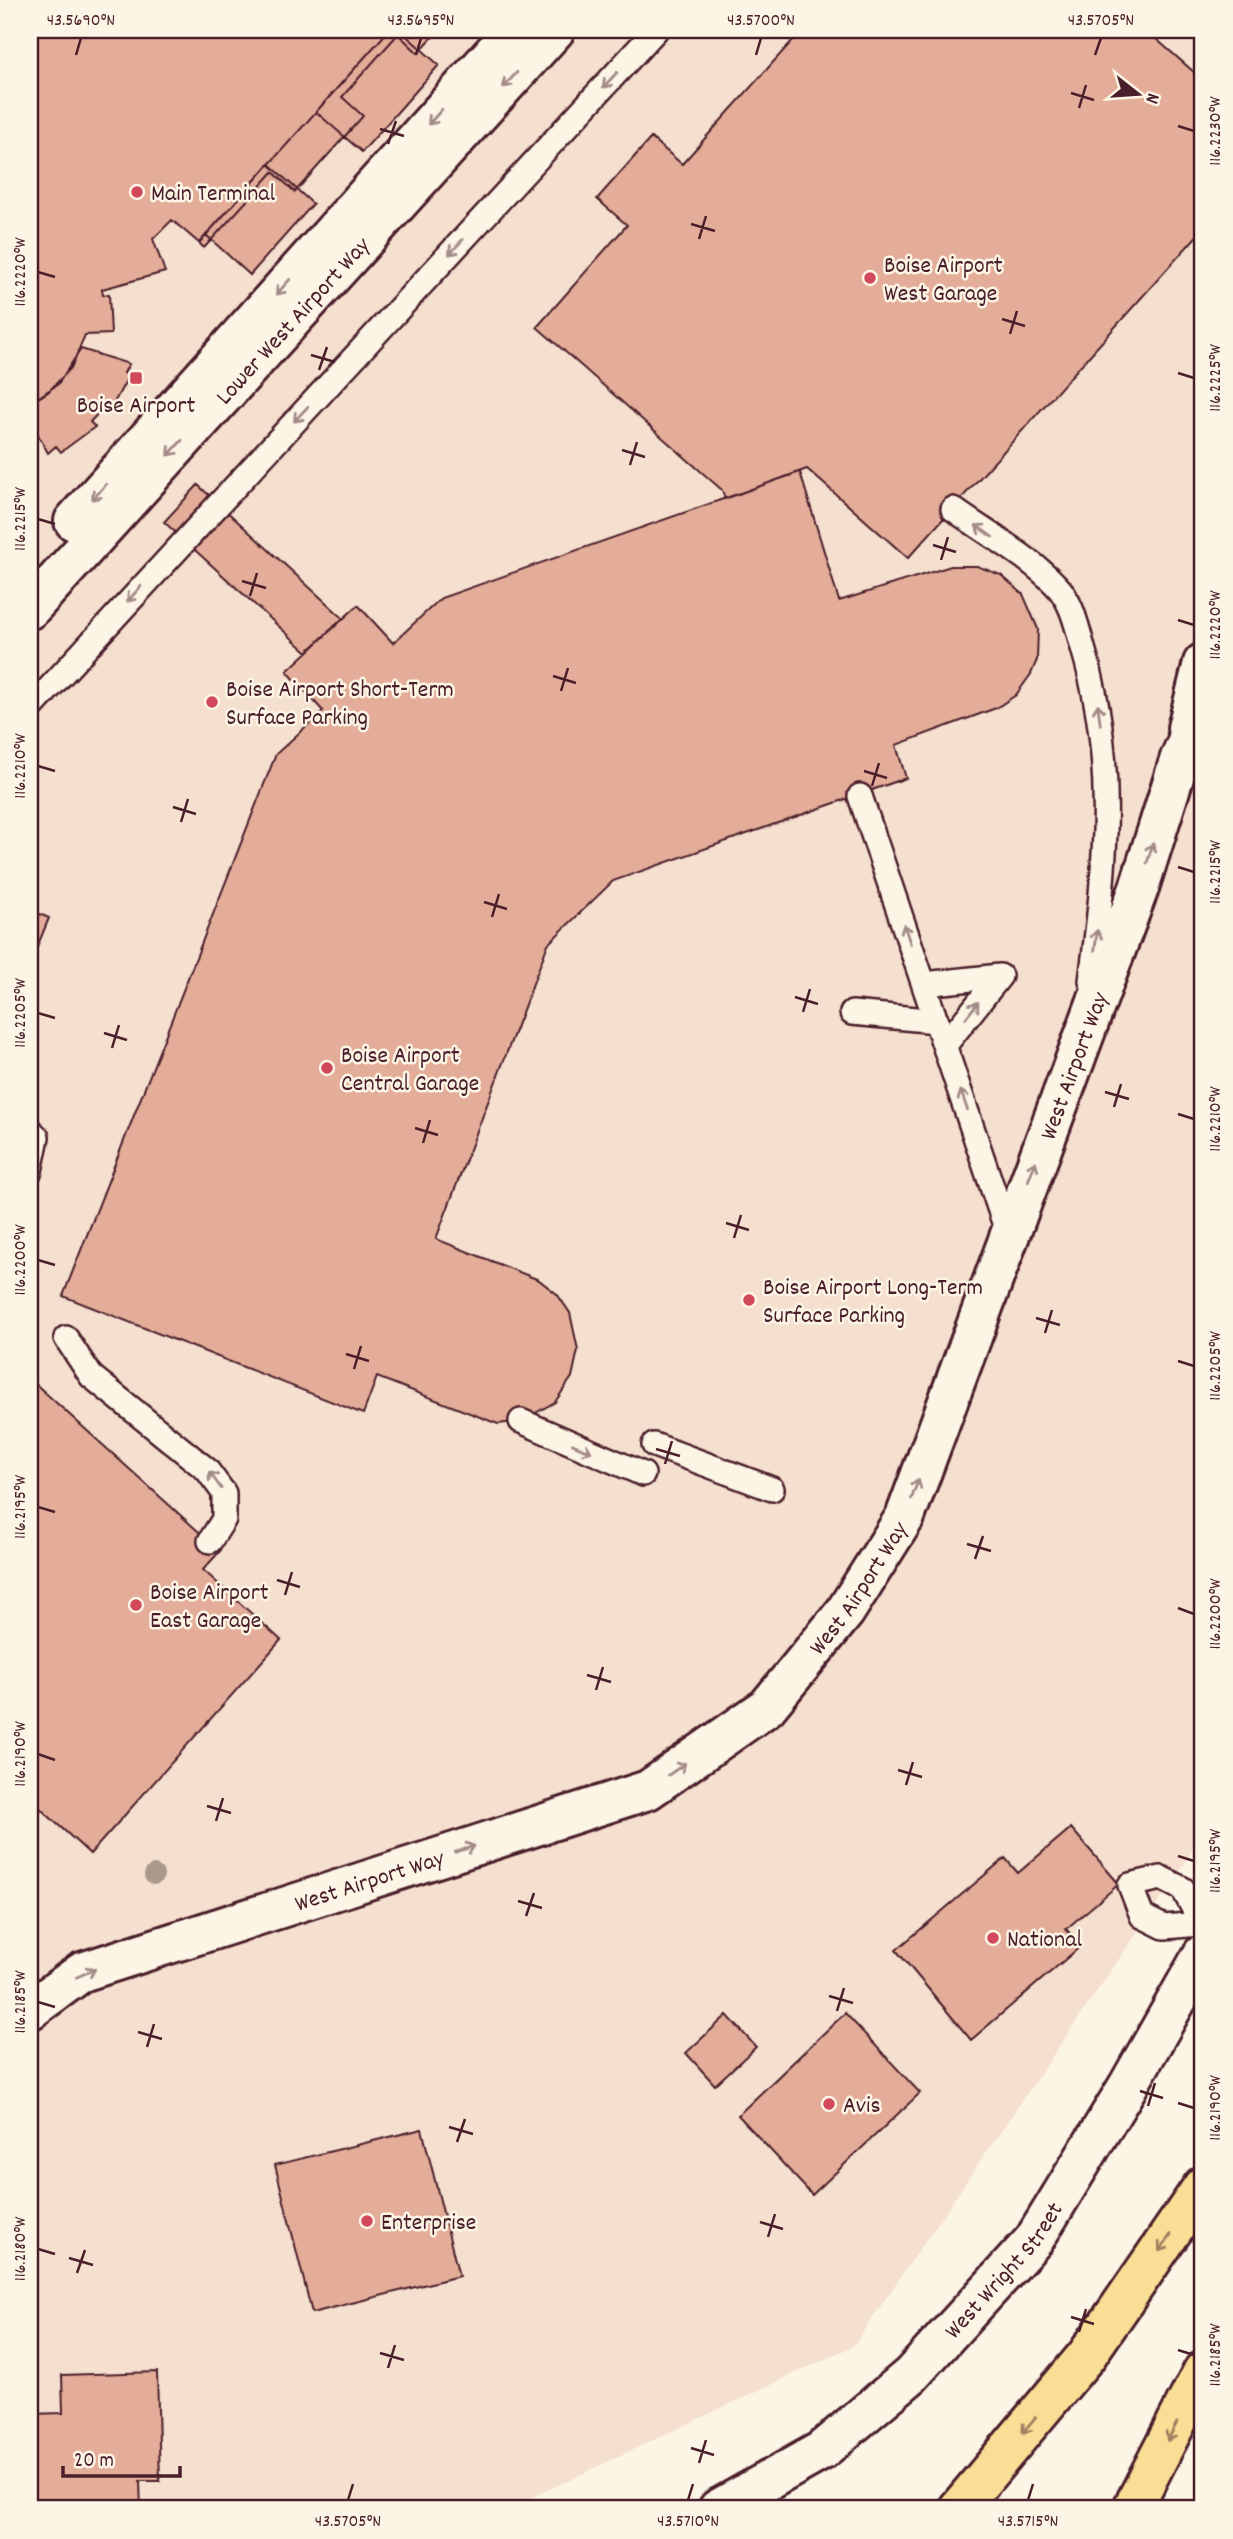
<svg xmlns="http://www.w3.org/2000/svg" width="1233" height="2539" font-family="Dekko,sans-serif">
  <rect width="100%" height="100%" fill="#fcf5e5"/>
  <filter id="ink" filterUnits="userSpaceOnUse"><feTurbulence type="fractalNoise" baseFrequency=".0143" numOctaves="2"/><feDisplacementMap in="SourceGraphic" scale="14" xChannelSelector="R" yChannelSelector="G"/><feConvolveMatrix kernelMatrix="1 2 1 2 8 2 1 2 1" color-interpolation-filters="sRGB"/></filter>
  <g filter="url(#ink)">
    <!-- built -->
    <path fill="#f5dfce" d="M30,30H1203V1822L1188,1859L853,2346L507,2509H30Z"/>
    <!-- building -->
    <path fill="#e4ad99" stroke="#4a1f2b" stroke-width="2" d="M30,30H389L199,243L172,220L153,239L165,272L102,289L103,295L109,294L111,334L85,335L71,368L48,392L30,403Z
      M389,30H439L418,53L398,34L342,97L363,116L295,192L273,172L204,248L199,243Z
      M389,30H400L439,65L362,152L316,112Z
      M802,30H1146L1203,80V229L908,558L807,469L725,499L722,490L537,327L627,225L597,199L651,138L682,164Z
      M269,164L313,204L250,275L206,235Z
      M81,349L129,364L124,373L129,375L108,414L102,409L90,422L95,427L61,452L56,446L48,453L30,420V403L58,384Z
      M800,472L839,601L951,566H977L1001,575L1023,594L1038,629L1037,660L1031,674L1016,695L996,708L896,745L906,778L613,881L548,944L436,1239L539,1280L557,1294L570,1313L578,1350L572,1377L555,1402L521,1421L498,1424L377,1377L363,1414L63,1296L276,754L323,711L287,671L358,605L393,643L441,598Z
      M198,485L343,618L307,652L164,522Z
      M30,910L49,918L30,964Z
      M30,1379L220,1551L203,1570L281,1640L90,1854L30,1799Z
      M1071,1828L1119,1884L1066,1929L1081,1946L971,2040L896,1950L1005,1858L1018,1873Z
      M845,2013L920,2093L812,2195L738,2115Z
      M727,2015L756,2047L715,2085L686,2053Z
      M422,2129L459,2276L312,2313L275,2165Z
      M157,2372L160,2481H140L141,2509H68V2500L30,2501V2414L63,2413L62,2375Z"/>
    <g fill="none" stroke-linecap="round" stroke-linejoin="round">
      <defs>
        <path id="lane" d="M953,509C986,533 1027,555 1056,585C1072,601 1077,627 1083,648C1117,762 1106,864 1091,981
          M30,709L656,30
          M860,796L1008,1234
          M924,984L1000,976
          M852,1013L937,1021
          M945,1045L1000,976
          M30,1130L37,1137L30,1171
          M66,1338L91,1376L207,1470L224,1493V1519L210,1541
          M521,1421L643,1474
          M654,1445L772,1489
          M1200,1924L1164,1927L1142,1916L1130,1885L1161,1878L1183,1889L1203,1926"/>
        <g id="secondary">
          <path d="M74,521L514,30"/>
          <path id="s1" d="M30,609L555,30"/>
          <path d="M1187,728L1203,663"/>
          <path id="s2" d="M30,2010L82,1972L648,1790L767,1707L845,1612L905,1517L1139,888L1180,758L1203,704"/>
          <path id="s3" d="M718,2509L821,2451L911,2375L1034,2240L1128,2086L1203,1954"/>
        </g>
        <path id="highway" d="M958,2509L1087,2355L1203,2186
          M1132,2509L1203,2371"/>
      </defs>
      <!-- lane casing -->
      <use href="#lane" stroke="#4a1f2b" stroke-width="28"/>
      <!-- secondary casing -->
      <use href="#secondary" stroke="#4a1f2b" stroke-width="44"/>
      <!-- highway casing -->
      <use href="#highway" stroke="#4a1f2b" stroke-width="44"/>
      <!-- lane -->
      <use href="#lane" stroke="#fcf5e5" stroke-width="23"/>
      <!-- secondary -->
      <use href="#secondary" stroke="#fcf5e5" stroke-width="38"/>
      <!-- highway -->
      <use href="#highway" stroke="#f9df96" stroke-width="38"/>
    </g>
    <!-- trees -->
    <circle fill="#aa988c" cx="154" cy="1875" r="10"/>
    <!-- one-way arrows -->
    <defs><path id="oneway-shaft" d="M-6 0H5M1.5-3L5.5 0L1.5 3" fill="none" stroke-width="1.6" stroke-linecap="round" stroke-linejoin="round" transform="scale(1.75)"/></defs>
    <g stroke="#a38a88">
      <use href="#oneway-shaft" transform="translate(510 80) rotate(132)"/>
      <use href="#oneway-shaft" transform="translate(610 80) rotate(133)"/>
      <use href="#oneway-shaft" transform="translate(435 117) rotate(132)"/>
      <use href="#oneway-shaft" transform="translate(456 247) rotate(133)"/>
      <use href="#oneway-shaft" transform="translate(283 287) rotate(132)"/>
      <use href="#oneway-shaft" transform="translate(301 414) rotate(133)"/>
      <use href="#oneway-shaft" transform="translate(175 448) rotate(132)"/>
      <use href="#oneway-shaft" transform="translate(99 492) rotate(132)"/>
      <use href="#oneway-shaft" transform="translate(984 531) rotate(-145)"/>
      <use href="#oneway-shaft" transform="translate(134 594) rotate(132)"/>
      <use href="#oneway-shaft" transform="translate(1099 714) rotate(-97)"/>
      <use href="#oneway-shaft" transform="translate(1150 853) rotate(-73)"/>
      <use href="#oneway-shaft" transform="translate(907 934) rotate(-109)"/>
      <use href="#oneway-shaft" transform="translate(1096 940) rotate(-83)"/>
      <use href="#oneway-shaft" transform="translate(972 1010) rotate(-52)"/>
      <use href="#oneway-shaft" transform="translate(964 1100) rotate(-109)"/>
      <use href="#oneway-shaft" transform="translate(1032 1171) rotate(-69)"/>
      <use href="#oneway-shaft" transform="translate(582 1448) rotate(23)"/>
      <use href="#oneway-shaft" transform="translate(215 1480) rotate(-126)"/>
      <use href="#oneway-shaft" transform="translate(915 1489) rotate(-70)"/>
      <use href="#oneway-shaft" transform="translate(677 1769) rotate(-35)"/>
      <use href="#oneway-shaft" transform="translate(465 1849) rotate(-18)"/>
      <use href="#oneway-shaft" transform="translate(86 1973) rotate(-24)"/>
    </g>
    <g stroke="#a27f60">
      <use href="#oneway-shaft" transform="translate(1165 2243) rotate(125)"/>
      <use href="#oneway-shaft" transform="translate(1029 2425) rotate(130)"/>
      <use href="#oneway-shaft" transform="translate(1172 2432) rotate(118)"/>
    </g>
  </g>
  <!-- ticks -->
  <path fill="none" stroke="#4a1f2b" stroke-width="2.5" d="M76,55L81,38M416,55L421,38M756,55L761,38M1095,55L1101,38M1071,93L1094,100M1079,108L1086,85M1178,126L1194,131M380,129L404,136M388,144L396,121M691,224L715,231M699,239L706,216M38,272L55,277M1002,319L1025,326M1010,334L1017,311M311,355L335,362M319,370L327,347M1178,373L1194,378M622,450L645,457M630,465L637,442M38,519L55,524M933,545L956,552M941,560L948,537M242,581L266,588M250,596L257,573M1178,620L1194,625M553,676L576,683M561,691L568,668M38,766L55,771M864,771L887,778M872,786L879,763M173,807L196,814M181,822L188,799M1178,867L1194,872M484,902L507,909M492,917L499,894M795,997L818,1004M803,1012L810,989M38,1013L55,1018M104,1033L127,1040M112,1048L119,1025M1105,1092L1129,1099M1114,1107L1121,1084M1178,1114L1194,1119M415,1128L438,1135M423,1143L430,1120M726,1223L749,1230M734,1238L741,1215M38,1260L55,1265M1036,1318L1060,1325M1045,1333L1052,1310M346,1354L369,1361M1178,1361L1194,1366M354,1369L361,1346M656,1449L680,1456M665,1464L672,1441M38,1507L55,1512M967,1544L991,1551M975,1559L983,1536M277,1580L300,1587M285,1595L292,1572M1178,1608L1194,1614M587,1675L611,1682M596,1690L603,1667M38,1754L55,1760M898,1770L922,1777M906,1785L913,1762M207,1806L231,1813M216,1821L223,1798M1178,1856L1194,1861M518,1901L542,1908M526,1916L534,1893M829,1996L853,2003M38,2002L55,2007M837,2011L844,1988M138,2032L162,2039M147,2047L154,2024M1140,2091L1163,2098M1178,2103L1194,2108M1148,2106L1155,2083M449,2127L473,2134M457,2142L465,2119M760,2222L783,2229M768,2237L775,2214M38,2249L55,2254M69,2258L93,2265M77,2273L85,2250M1071,2317L1094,2324M1079,2332L1086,2309M1178,2350L1194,2355M380,2353L404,2360M388,2368L395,2345M691,2448L714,2455M699,2463L706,2440M348,2500L353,2484M688,2500L693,2484M1028,2500L1033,2484"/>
  <!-- markers -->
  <g fill="#d1495b" stroke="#fcf5e5" stroke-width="2.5">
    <circle cx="137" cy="192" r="7"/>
    <circle cx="870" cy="278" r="7"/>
    <rect x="129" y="371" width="14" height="14" rx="3.5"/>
    <circle cx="212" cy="702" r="7"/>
    <circle cx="327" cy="1068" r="7"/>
    <circle cx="749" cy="1300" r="7"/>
    <circle cx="136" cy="1605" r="7"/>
    <circle cx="993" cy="1938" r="7"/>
    <circle cx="829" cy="2104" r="7"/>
    <circle cx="367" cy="2221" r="7"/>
  </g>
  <g text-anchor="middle" stroke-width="5" stroke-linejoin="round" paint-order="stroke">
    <!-- poi labels -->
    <g font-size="24" fill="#4a1f2b" stroke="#fcf5e5" text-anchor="start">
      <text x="151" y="200">Main Terminal</text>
      <text x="884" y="272">Boise Airport<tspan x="884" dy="28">West Garage</tspan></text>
      <text x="136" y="412" text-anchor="middle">Boise Airport</text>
      <text x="226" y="696">Boise Airport Short-Term<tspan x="226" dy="28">Surface Parking</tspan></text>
      <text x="341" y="1062">Boise Airport<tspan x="341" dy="28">Central Garage</tspan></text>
      <text x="763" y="1294">Boise Airport Long-Term<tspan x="763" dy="28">Surface Parking</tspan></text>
      <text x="150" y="1599">Boise Airport<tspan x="150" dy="28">East Garage</tspan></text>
      <text x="1007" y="1946">National</text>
      <text x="843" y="2112">Avis</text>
      <text x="381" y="2229">Enterprise</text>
    </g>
    <!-- street labels -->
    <g font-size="24" fill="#4a1f2b" stroke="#fcf5e5">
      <text dy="8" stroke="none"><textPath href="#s1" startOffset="390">Lower West Airport Way</textPath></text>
      <text dy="8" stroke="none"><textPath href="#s2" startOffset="1521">West Airport Way</textPath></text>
      <text dy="8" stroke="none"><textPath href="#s2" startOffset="954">West Airport Way</textPath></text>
      <text dy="8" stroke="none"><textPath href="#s2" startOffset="366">West Airport Way</textPath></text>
      <text dy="8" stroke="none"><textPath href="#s3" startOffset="376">West Wright Street</textPath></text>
    </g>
  </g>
  <!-- margin -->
  <rect width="1233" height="2539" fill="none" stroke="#fcf5e5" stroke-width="77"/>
  <!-- north arrow -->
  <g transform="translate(1138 94) rotate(107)" stroke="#fcf5e5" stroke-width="5" paint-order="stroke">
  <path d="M0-5L12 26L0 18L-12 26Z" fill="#4a1f2b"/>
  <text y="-10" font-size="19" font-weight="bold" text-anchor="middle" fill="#4a1f2b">N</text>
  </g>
  <!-- scale -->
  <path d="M63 2466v10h117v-10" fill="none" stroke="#4a1f2b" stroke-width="3.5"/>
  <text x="74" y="2466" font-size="21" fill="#4a1f2b" stroke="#fcf5e5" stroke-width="5" paint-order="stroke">20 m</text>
  <rect x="38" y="38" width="1156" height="2462" fill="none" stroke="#4a1f2b" stroke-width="2.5"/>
  <g font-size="18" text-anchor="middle" fill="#4a1f2b">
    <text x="81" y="25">43.5690°N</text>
    <text x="421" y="25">43.5695°N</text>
    <text x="761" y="25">43.5700°N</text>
    <text x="1101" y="25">43.5705°N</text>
    <text transform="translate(1214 131) rotate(-90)" y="6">116.2230°W</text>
    <text transform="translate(19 272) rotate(-90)" y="6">116.2220°W</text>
    <text transform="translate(1214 378) rotate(-90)" y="6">116.2225°W</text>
    <text transform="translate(19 519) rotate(-90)" y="6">116.2215°W</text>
    <text transform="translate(1214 625) rotate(-90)" y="6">116.2220°W</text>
    <text transform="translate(19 766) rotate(-90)" y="6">116.2210°W</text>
    <text transform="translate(1214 872) rotate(-90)" y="6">116.2215°W</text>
    <text transform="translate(19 1013) rotate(-90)" y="6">116.2205°W</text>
    <text transform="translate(1214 1119) rotate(-90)" y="6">116.2210°W</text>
    <text transform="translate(19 1260) rotate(-90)" y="6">116.2200°W</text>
    <text transform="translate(1214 1366) rotate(-90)" y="6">116.2205°W</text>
    <text transform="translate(19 1507) rotate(-90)" y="6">116.2195°W</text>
    <text transform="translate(1214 1614) rotate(-90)" y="6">116.2200°W</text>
    <text transform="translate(19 1754) rotate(-90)" y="6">116.2190°W</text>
    <text transform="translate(1214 1861) rotate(-90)" y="6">116.2195°W</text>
    <text transform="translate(19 2002) rotate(-90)" y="6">116.2185°W</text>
    <text transform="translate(1214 2108) rotate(-90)" y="6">116.2190°W</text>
    <text transform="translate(19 2249) rotate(-90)" y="6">116.2180°W</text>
    <text transform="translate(1214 2355) rotate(-90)" y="6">116.2185°W</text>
    <text x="348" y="2526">43.5705°N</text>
    <text x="688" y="2526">43.5710°N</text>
    <text x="1028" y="2526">43.5715°N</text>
  </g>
</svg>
